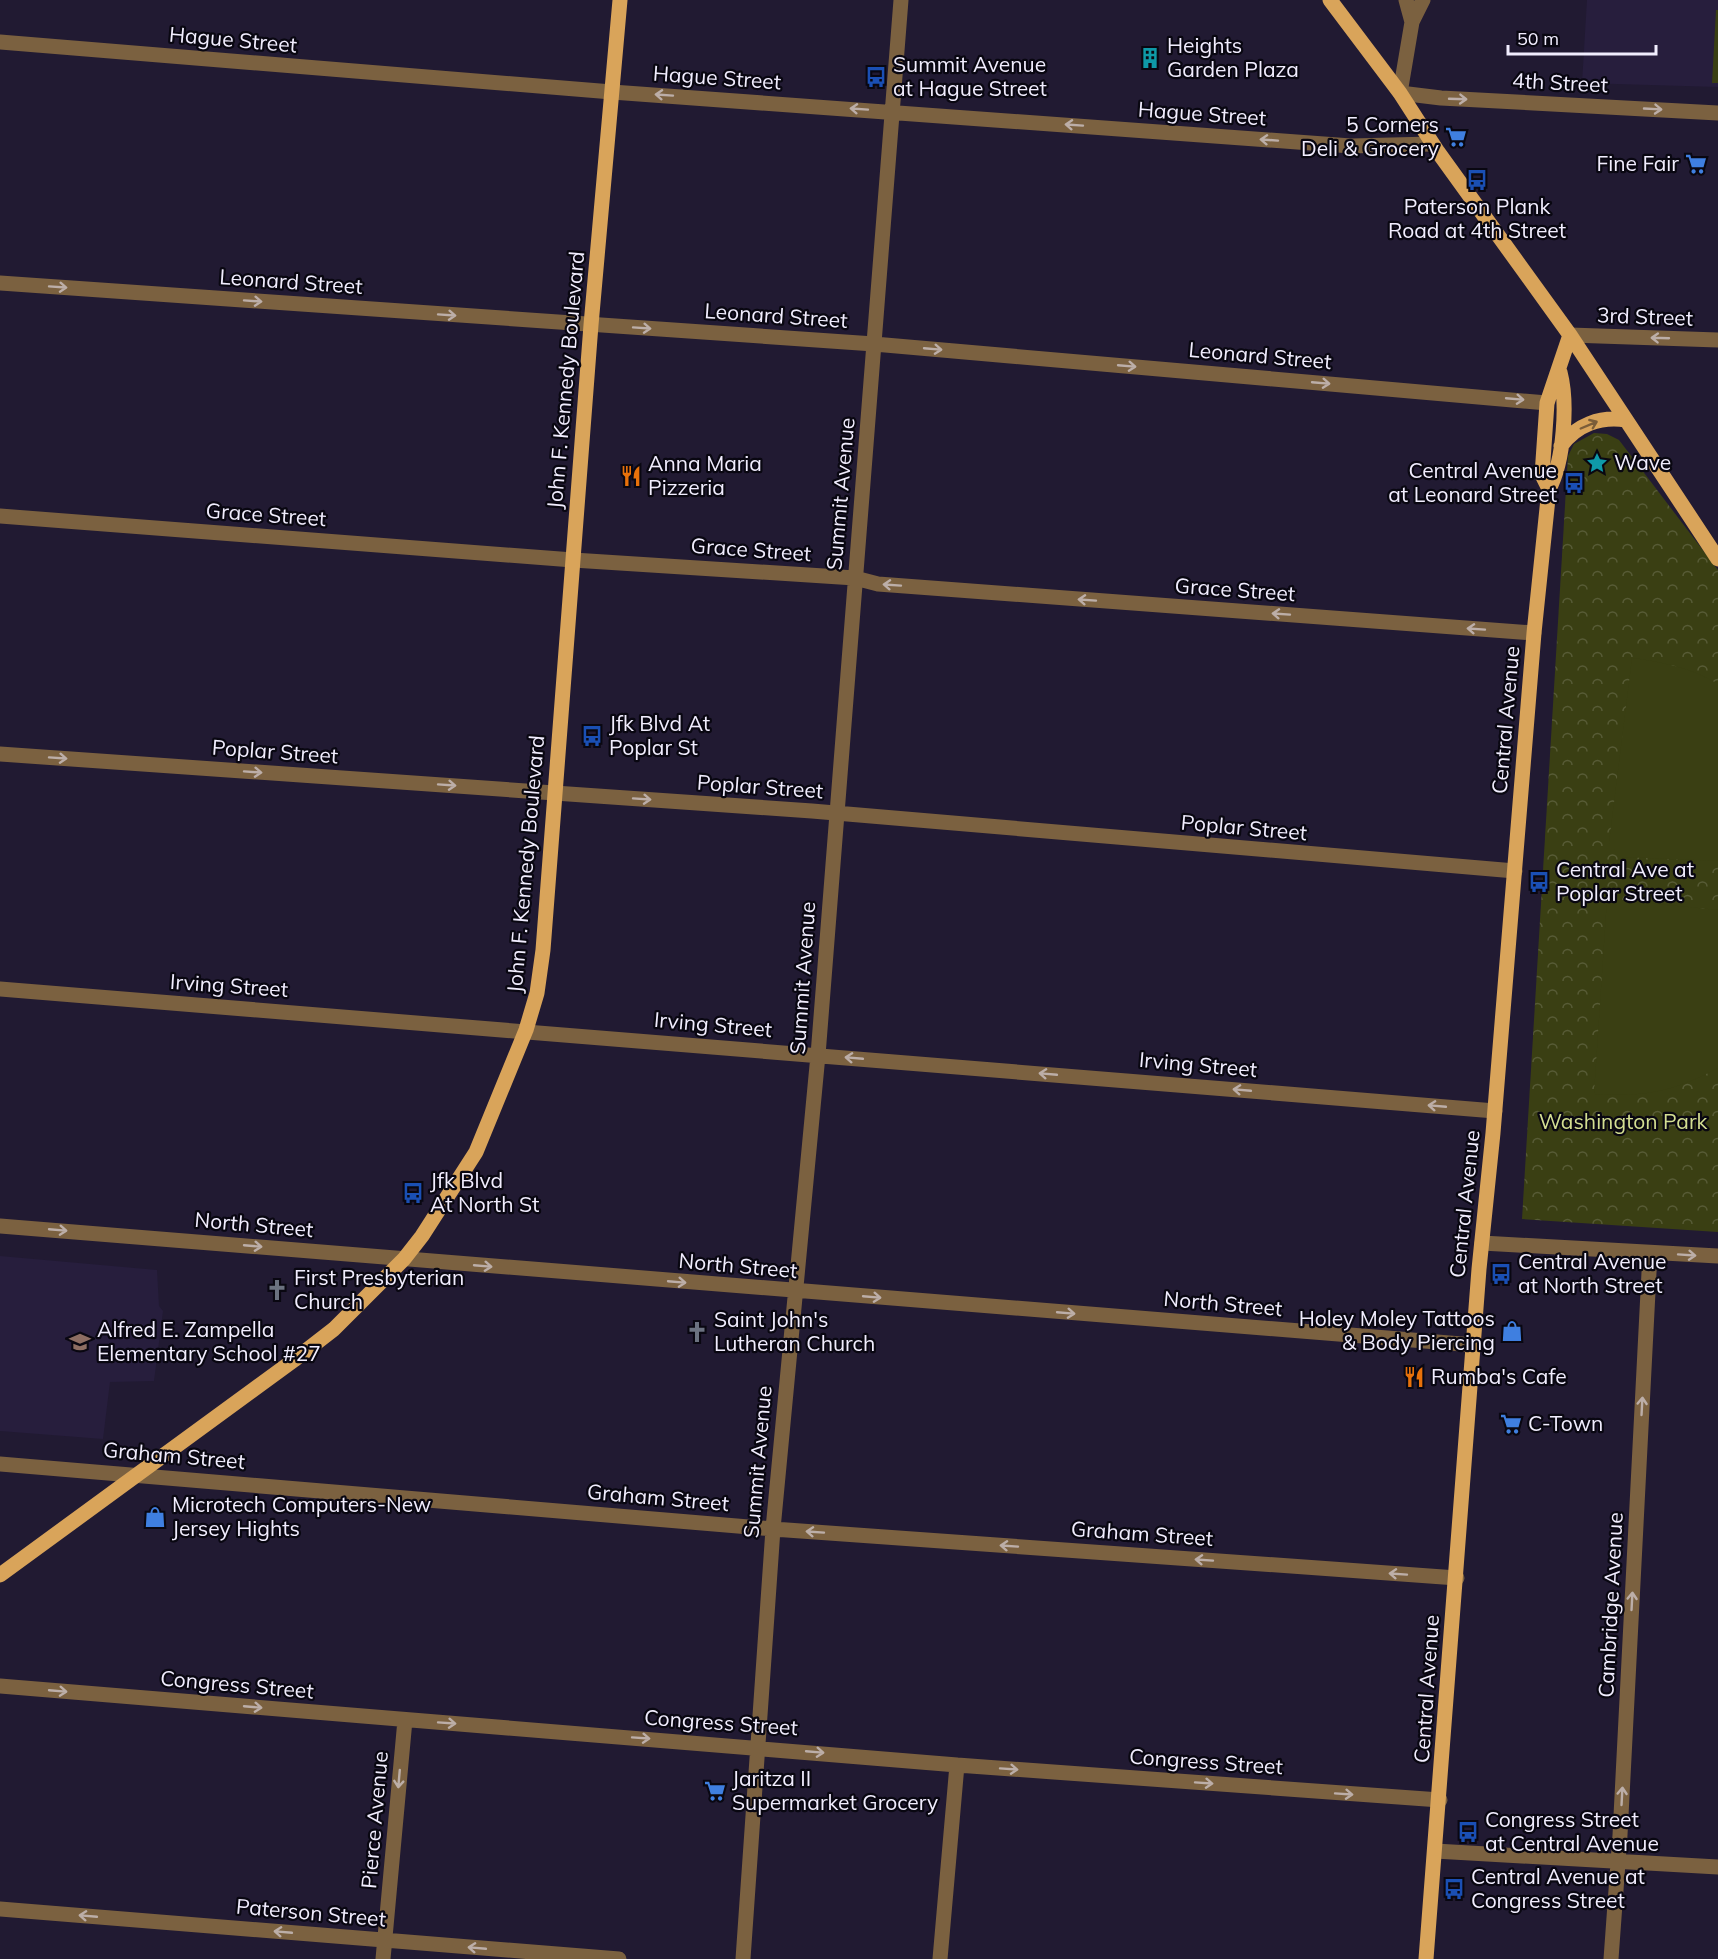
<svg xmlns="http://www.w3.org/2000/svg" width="1718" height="1959" font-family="Mulish,sans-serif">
  <defs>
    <pattern id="forest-crowns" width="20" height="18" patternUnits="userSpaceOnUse" patternTransform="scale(1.5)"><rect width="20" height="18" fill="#3a3f13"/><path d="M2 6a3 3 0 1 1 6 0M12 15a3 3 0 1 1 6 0" fill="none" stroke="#575b36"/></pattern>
  </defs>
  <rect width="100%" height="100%" fill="#211a32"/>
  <!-- built -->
  <path fill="#271e3d" d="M1587,0H1718V87L1582,83Z
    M0,1256L157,1270L159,1306L163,1311L154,1381L110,1382L103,1439L0,1431Z"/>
  <!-- forest -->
  <path fill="url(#forest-crowns)" d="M1594,433L1607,434L1619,440L1718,570V1232L1522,1219L1568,456L1574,444Z"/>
  <!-- pitch -->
  <path fill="#3a3f13" d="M1716,10H1718V83H1712Z
    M1632,658C1662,662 1692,668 1718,684V861L1621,857L1609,843Z
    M1607,899L1718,910V1068C1672,1092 1646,1097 1594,1094Z"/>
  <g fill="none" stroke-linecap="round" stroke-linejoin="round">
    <!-- minor -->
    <path stroke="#7b6140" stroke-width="15" d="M1406,0L1412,22
      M1423,0L1412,22L1400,93L1441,98L1718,113
      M0,42L612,92L1351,146L1432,144
      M0,283L874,344L1547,403
      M1570,335L1718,340
      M0,516L573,560L855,578L878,584L1534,633
      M0,754L812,811L1515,871
      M0,989L1495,1111
      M0,1226L1474,1345
      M1482,1243L1718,1256
      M0,1464L773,1529L1457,1578
      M0,1686L957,1765L1440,1800
      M1435,1851L1718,1867
      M0,1909L619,1959
      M383,1959L405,1720
      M743,1959L773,1529L818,1055L901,0
      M940,1959L957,1765
      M1611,1959L1620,1835L1650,1253"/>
    <!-- major -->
    <path stroke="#d9a45a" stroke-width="15" d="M1330,0L1400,93L1438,152L1570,335L1718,559
      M1561,446C1576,425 1600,416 1626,420
      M1549,489L1542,475L1547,403L1570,335
      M0,1575L294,1360L334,1329L404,1259L422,1236L476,1152L526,1030L537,993L543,950L591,325L620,0
      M1426,1959L1479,1269L1493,1133L1534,633L1549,489C1564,461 1568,403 1560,372"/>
  </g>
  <!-- one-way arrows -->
  <defs><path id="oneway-shaft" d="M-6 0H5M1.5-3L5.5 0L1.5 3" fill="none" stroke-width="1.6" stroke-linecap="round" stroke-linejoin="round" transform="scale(1.5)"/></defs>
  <g stroke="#bcaea8">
    <use href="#oneway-shaft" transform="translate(664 95) rotate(-176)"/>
    <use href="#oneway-shaft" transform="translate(1458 99) rotate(2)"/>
    <use href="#oneway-shaft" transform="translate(859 109) rotate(-176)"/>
    <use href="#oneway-shaft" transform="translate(1653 109) rotate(3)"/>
    <use href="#oneway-shaft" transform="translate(1074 125) rotate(-176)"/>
    <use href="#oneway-shaft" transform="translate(1269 140) rotate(-176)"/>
    <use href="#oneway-shaft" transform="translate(58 287) rotate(4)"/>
    <use href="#oneway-shaft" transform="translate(253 301) rotate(4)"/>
    <use href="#oneway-shaft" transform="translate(447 315) rotate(4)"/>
    <use href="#oneway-shaft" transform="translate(642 328) rotate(4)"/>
    <use href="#oneway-shaft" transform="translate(1660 338) rotate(-178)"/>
    <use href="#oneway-shaft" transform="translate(933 349) rotate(5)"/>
    <use href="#oneway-shaft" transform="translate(1127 366) rotate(5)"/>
    <use href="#oneway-shaft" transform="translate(1321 383) rotate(5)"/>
    <use href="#oneway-shaft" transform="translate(1515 399) rotate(5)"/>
    <use href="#oneway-shaft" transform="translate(892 585) rotate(-176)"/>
    <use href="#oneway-shaft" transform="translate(1087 600) rotate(-176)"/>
    <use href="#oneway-shaft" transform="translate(1281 614) rotate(-176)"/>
    <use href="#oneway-shaft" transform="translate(1476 629) rotate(-176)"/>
    <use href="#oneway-shaft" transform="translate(58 758) rotate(4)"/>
    <use href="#oneway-shaft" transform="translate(253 772) rotate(4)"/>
    <use href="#oneway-shaft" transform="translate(447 785) rotate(4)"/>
    <use href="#oneway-shaft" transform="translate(642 799) rotate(4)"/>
    <use href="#oneway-shaft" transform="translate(854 1058) rotate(-175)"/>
    <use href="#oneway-shaft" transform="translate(1048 1074) rotate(-175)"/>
    <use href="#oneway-shaft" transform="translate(1242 1090) rotate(-175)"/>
    <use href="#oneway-shaft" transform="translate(1437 1106) rotate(-175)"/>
    <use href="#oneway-shaft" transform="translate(58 1230) rotate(5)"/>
    <use href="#oneway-shaft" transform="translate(253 1246) rotate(5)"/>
    <use href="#oneway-shaft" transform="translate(1687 1255) rotate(4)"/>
    <use href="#oneway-shaft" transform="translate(483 1266) rotate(5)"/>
    <use href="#oneway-shaft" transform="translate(677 1282) rotate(5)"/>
    <use href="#oneway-shaft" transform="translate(872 1297) rotate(5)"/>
    <use href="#oneway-shaft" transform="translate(1066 1313) rotate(5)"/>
    <use href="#oneway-shaft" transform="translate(1642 1406) rotate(-87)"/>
    <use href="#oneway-shaft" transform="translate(815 1532) rotate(-176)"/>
    <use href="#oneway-shaft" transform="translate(1009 1546) rotate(-176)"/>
    <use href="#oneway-shaft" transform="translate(1204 1560) rotate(-176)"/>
    <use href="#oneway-shaft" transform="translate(1398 1574) rotate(-176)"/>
    <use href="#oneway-shaft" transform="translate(1632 1601) rotate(-87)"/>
    <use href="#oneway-shaft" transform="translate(58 1691) rotate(5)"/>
    <use href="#oneway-shaft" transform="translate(253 1707) rotate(5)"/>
    <use href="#oneway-shaft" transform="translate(447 1723) rotate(4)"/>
    <use href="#oneway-shaft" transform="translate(641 1738) rotate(4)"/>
    <use href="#oneway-shaft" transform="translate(815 1752) rotate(5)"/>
    <use href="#oneway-shaft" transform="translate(1009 1769) rotate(4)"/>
    <use href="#oneway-shaft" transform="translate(399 1779) rotate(95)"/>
    <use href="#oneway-shaft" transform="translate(1204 1783) rotate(4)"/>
    <use href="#oneway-shaft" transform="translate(1344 1794) rotate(4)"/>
    <use href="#oneway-shaft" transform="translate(1622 1796) rotate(-87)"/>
    <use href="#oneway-shaft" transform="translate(88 1916) rotate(-175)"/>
    <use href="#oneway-shaft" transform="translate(283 1932) rotate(-175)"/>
    <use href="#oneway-shaft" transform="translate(477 1948) rotate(-175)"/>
  </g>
  <use stroke="#7b5d39" href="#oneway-shaft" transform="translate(1589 425) rotate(-23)"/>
  <!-- icons -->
  <defs>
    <symbol id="building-bare" viewBox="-9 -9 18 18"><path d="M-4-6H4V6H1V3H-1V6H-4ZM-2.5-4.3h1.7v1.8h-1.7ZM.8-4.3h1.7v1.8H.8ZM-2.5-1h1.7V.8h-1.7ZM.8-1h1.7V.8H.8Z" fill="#0f9aa8" stroke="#090711" stroke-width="2.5" paint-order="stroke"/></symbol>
    <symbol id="bus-bare" viewBox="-9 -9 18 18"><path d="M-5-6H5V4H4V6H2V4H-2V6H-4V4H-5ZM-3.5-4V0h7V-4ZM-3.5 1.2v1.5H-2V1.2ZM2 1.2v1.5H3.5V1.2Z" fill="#1a4fb4" stroke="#090711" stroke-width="2.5" paint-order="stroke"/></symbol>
    <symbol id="supermarket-bare" viewBox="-9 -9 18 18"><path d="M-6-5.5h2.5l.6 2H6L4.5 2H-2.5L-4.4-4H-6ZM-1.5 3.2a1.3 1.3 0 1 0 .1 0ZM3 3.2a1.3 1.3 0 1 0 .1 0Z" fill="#3f7fe0" stroke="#090711" stroke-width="2.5" paint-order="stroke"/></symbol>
    <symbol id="sight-bare" viewBox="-9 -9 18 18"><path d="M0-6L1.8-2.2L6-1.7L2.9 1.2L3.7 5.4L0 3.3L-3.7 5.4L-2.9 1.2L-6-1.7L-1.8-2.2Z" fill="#0f9aa8" stroke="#090711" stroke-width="2.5" paint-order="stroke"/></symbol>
    <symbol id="restaurant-bare" viewBox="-9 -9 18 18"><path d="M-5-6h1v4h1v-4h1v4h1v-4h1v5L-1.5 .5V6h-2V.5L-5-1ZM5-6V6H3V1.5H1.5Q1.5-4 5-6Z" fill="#e8710a" stroke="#090711" stroke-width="2.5" paint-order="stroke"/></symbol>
    <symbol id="church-bare" viewBox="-9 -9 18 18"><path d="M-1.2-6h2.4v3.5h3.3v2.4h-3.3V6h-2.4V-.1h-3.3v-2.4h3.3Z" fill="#6b7280" stroke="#090711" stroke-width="2.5" paint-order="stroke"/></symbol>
    <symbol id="shop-bare" viewBox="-9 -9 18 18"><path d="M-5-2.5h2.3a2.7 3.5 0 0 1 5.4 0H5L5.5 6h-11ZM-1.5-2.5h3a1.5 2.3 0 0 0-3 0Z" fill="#3f7fe0" stroke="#090711" stroke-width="2.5" paint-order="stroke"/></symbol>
    <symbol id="school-bare" viewBox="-9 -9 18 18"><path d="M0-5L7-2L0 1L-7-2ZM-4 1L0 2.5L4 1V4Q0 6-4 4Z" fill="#8d6e63" stroke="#090711" stroke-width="2.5" paint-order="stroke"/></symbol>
  </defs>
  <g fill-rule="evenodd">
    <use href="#building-bare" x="1135" y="43" width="30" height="30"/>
    <use href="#bus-bare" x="861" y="62" width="30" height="30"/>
    <use href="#supermarket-bare" x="1441" y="122" width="30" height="30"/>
    <use href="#supermarket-bare" x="1681" y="149" width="30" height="30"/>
    <use href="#bus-bare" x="1462" y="165" width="30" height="30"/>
    <use href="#sight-bare" x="1582" y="448" width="30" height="30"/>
    <use href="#restaurant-bare" x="616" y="461" width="30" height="30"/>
    <use href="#bus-bare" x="1559" y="468" width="30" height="30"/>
    <use href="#bus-bare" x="577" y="721" width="30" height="30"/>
    <use href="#bus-bare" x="1524" y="867" width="30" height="30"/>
    <use href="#bus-bare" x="398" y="1178" width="30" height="30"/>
    <use href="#bus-bare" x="1486" y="1259" width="30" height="30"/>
    <use href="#church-bare" x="262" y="1275" width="30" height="30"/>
    <use href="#shop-bare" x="1497" y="1316" width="30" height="30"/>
    <use href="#church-bare" x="682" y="1317" width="30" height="30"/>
    <use href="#school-bare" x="65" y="1327" width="30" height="30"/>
    <use href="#restaurant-bare" x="1399" y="1362" width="30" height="30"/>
    <use href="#supermarket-bare" x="1496" y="1409" width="30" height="30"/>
    <use href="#shop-bare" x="140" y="1502" width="30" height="30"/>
    <use href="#supermarket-bare" x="700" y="1776" width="30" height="30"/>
    <use href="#bus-bare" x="1453" y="1817" width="30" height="30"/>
    <use href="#bus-bare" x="1439" y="1874" width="30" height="30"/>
  </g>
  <g text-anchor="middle" stroke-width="4.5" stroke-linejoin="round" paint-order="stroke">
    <!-- street labels -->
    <g font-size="21" fill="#f1edfe" stroke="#090711">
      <text transform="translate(233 40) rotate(5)" y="7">Hague Street</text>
      <text transform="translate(717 78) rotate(4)" y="7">Hague Street</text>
      <text transform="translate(1560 83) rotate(3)" y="7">4th Street</text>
      <text transform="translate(1202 114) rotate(4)" y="7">Hague Street</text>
      <text transform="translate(291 282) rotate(4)" y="7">Leonard Street</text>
      <text transform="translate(776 316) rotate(4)" y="7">Leonard Street</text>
      <text transform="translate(1645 317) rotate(2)" y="7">3rd Street</text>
      <text transform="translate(1260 356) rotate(5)" y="7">Leonard Street</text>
      <text transform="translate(566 380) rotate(-85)" y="7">John F. Kennedy Boulevard</text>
      <text transform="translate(841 494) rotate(-85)" y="7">Summit Avenue</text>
      <text transform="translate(266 515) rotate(4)" y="7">Grace Street</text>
      <text transform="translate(751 550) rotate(4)" y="7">Grace Street</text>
      <text transform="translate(1235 590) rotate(4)" y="7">Grace Street</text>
      <text transform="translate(1506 720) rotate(-85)" y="7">Central Avenue</text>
      <text transform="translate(275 752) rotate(4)" y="7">Poplar Street</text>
      <text transform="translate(760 787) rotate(4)" y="7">Poplar Street</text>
      <text transform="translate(1244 828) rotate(5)" y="7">Poplar Street</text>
      <text transform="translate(526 864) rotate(-85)" y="7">John F. Kennedy Boulevard</text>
      <text transform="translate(803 978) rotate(-86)" y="7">Summit Avenue</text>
      <text transform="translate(229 986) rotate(4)" y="7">Irving Street</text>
      <text transform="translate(713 1025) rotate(5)" y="7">Irving Street</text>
      <text transform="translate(1198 1065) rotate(5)" y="7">Irving Street</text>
      <text transform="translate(1465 1204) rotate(-84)" y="7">Central Avenue</text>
      <text transform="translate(254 1225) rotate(5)" y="7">North Street</text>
      <text transform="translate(738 1266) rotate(5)" y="7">North Street</text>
      <text transform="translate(1223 1304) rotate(5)" y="7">North Street</text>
      <text transform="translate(174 1456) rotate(5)" y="7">Graham Street</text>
      <text transform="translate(758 1462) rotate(-85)" y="7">Summit Avenue</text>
      <text transform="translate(658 1498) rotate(5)" y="7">Graham Street</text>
      <text transform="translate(1142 1534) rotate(4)" y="7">Graham Street</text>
      <text transform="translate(1611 1605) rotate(-87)" y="7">Cambridge Avenue</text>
      <text transform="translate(237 1685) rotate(5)" y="7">Congress Street</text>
      <text transform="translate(1427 1689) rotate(-86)" y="7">Central Avenue</text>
      <text transform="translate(721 1723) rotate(4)" y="7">Congress Street</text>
      <text transform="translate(1206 1762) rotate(4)" y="7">Congress Street</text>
      <text transform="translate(375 1820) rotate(-85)" y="7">Pierce Avenue</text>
      <text transform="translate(311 1913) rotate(5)" y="7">Paterson Street</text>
    </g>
    <!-- poi labels -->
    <g font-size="21" fill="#f1edfe" stroke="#090711" text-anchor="start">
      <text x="1167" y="53">Heights<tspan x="1167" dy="24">Garden Plaza</tspan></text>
      <text x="893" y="72">Summit Avenue<tspan x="893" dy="24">at Hague Street</tspan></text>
      <text x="1439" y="132" text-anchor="end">5 Corners<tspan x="1439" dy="24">Deli &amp; Grocery</tspan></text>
      <text x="1679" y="171" text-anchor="end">Fine Fair</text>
      <text x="1477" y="214" text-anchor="middle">Paterson Plank<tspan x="1477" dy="24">Road at 4th Street</tspan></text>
      <text x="1614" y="470">Wave</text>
      <text x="648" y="471">Anna Maria<tspan x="648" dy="24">Pizzeria</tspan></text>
      <text x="1557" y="478" text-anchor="end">Central Avenue<tspan x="1557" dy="24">at Leonard Street</tspan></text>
      <text x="609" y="731">Jfk Blvd At<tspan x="609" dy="24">Poplar St</tspan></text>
      <text x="1556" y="877">Central Ave at<tspan x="1556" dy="24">Poplar Street</tspan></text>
      <text x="430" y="1188">Jfk Blvd<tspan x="430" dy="24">At North St</tspan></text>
      <text x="1518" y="1269">Central Avenue<tspan x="1518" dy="24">at North Street</tspan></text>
      <text x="294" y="1285">First Presbyterian<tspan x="294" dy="24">Church</tspan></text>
      <text x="1495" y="1326" text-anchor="end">Holey Moley Tattoos<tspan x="1495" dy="24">&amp; Body Piercing</tspan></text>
      <text x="714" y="1327">Saint John's<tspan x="714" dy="24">Lutheran Church</tspan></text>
      <text x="97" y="1337">Alfred E. Zampella<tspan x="97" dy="24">Elementary School #27</tspan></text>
      <text x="1431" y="1384">Rumba's Cafe</text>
      <text x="1528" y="1431">C-Town</text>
      <text x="172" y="1512">Microtech Computers-New<tspan x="172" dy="24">Jersey Hights</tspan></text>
      <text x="732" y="1786">Jaritza II<tspan x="732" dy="24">Supermarket Grocery</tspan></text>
      <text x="1485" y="1827">Congress Street<tspan x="1485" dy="24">at Central Avenue</tspan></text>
      <text x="1471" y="1884">Central Avenue at<tspan x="1471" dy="24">Congress Street</tspan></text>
    </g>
    <!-- park labels -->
    <g font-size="21" fill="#d4df92" stroke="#090711">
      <text x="1623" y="1129">Washington Park</text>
    </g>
  </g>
  <!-- scale -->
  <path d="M1508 45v9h148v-9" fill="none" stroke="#f1edfe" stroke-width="3"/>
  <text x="1517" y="45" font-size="18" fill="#f1edfe" stroke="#090711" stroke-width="4.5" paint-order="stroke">50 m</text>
</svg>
